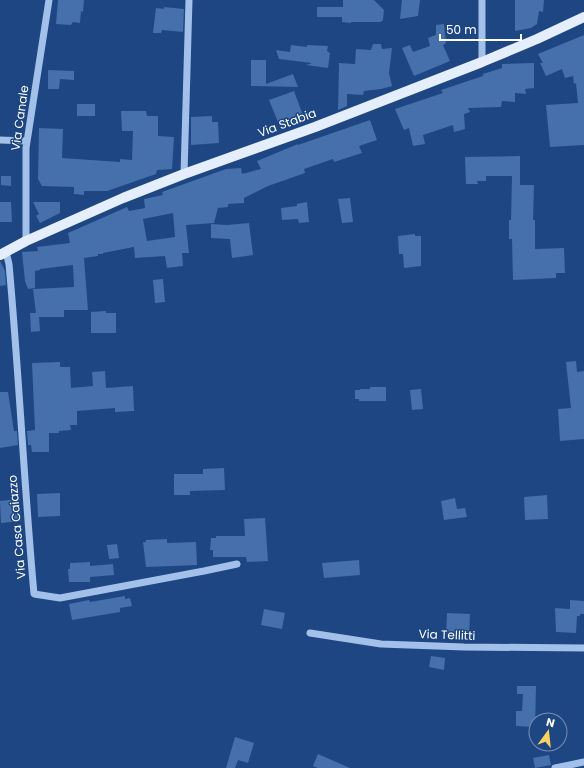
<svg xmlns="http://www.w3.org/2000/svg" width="584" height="768" font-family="Poppins,sans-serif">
  <rect width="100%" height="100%" fill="#1d4682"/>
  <!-- building -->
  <path fill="#4570ab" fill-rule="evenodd" d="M58,0H84L83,12L81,11L80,23L73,22L71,25L56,24Z
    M343,0H374L384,10L383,20L381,22H351V23L342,22V17H317V7H343Z
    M402,0H420L418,16L400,19Z
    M515,0H544L543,12L539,11L537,24L531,28L515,31Z
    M164,7L184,9L183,32L162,30L161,33H153L156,8L164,9Z
    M444,24L446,43L443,45L450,61L414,76L402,48L410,45L413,52L430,46L428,38L436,35V25Z
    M584,35V145L550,147L546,105L578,103L576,83L574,84L573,76L565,78L562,69L546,76L540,63H543L538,54Z
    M373,44H381L382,49L392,48L389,73L392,86L381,89L364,91L363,95L347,94V106L338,110L339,63L355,64L356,49L371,50Z
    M291,45L307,47V45L328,46L327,51L330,53L328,68L306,65L312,63L279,59L276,50L290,52Z
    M251,60H266V84L293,74L298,87L251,86Z
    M534,63V88L525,89L526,94L515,93V102L502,101L501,107L468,108L470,112L464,114L465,129L454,132L453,125L423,135L425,144L413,146L409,128L404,130L395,109L443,93L441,90L483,76V74L502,68V64Z
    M48,70L74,71V80L60,79L59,89H48Z
    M294,91L304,118L280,127L269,100Z
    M77,104H95V116H77Z
    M121,111H146L147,116H158V136L174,137L172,169L157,170L156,174L107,191H84V195L74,194V187L42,186L38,179L39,128L63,129L62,158L120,162V159L132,160L133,131H122Z
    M212,116V122H218L219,143L191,145V117Z
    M370,120L377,140L359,146L362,153L334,162L333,159L304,169L305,173L268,186L244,198V203L228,204V207L218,208L214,223L186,225L189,253H182L183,266L167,268L165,256L135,258L134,247L103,253V254H98V256L84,258L88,310H64V317H39L40,331L31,332L30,313H36L33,289L74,287L73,265L40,269V270L35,271V288L28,289L25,281L22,252L38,251L37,247L70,243L68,233L127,207L129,211L145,208L144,199L163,195L162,192L226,169L241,168L242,174L261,169L257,161L298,144V145ZM173,213L175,237L147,241L143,219Z
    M520,156V185H534L533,220H535V249L564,248L565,273H556V278L513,280L512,239H509V220H511L512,176H486V181H477L478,184H466L465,157Z
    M1,176H11V186L1,185Z
    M350,198L353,222L342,223L338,199Z
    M0,202H11L12,222H0Z
    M33,202H60V213L40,223L36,216L39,214Z
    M307,202L309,222L299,223L298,219L282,220L281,208L297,206V204Z
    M249,223L253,255L232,258L230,239L211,238V224L227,225Z
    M415,234V236H421V266L404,268L403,254H399L398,236Z
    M0,261L5,271L6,285L0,286Z
    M163,279L165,302L155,303L153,280Z
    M106,311V313H116V333H91V312Z
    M576,361L577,372L584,371V439L560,441L558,409L571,408L566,362Z
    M60,362V367H70L71,388L93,386L92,372L105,371L106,388L133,386L134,411L115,412V408L77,411V425H70L71,430L59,431V433H49V452H32L31,445H28L27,431L35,430L32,363Z
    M370,387H386V401H359V399H355V390H360V389H370Z
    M421,389L423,409L412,410L410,390Z
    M0,392H8L14,431H17L18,445L0,448Z
    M224,468L225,490L190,491V495H174V474H203V469Z
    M60,493V516L38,517L37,494Z
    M547,495L548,519L525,520L524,497Z
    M455,498L457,509L465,508L467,517L444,520L441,501Z
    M19,499L21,521L1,523L0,501Z
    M265,518L268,561L247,562L246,557H213V550H210L211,538H216V536H245L244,519Z
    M167,539V543L196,542L197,565L146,567L143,542H146V540Z
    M117,544L119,558L109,559L107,545Z
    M359,560L360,575L324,578L322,563Z
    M90,562V566L113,564L114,575L90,577V582H69L68,569H70V563Z
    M125,596V599L130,598L132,606L120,608V612L72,620L69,604L89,600L90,602Z
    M570,600L584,601V614H580V616H577L576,633L556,632L555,608L570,609Z
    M264,609L285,613L282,629L261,625Z
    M447,613L470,614L469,636H451V634H446Z
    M431,656L445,658L444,670L429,667Z
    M517,686H536L535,727L516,726V711H522L523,694H517Z
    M235,737L254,743L248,763L238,760L235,768H226Z
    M318,754L350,768H318L313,766Z
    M549,755L551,765L535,768L533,758Z"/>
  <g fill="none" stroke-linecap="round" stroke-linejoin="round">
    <!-- minor -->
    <path stroke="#a2c0ea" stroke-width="7" d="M482,0V62
      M0,140L27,141
      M184,174L189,0
      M26,241V148L49,0
      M6,252L9,264C19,374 24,484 34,594L60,598L204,571L237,564
      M310,633L381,644L464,647L584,648
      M555,768L584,762"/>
    <!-- major -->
    <path stroke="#e5eefe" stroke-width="10" d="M0,255L26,241L123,198L184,174L315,127L482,62L537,39L584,17"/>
  </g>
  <g text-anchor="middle" stroke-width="3" stroke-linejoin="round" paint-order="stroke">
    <!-- street labels -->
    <g font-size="12" fill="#fff" stroke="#1d4682">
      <text transform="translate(20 118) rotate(-82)" y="4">Via Canale</text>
      <text transform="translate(287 123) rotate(-20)" y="4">Via Stabia</text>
      <text transform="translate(17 527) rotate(-95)" y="4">Via Casa Caiazzo</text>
      <text transform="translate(447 635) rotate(2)" y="4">Via Tellitti</text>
    </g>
  </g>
  <!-- north arrow -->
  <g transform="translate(548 732) rotate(15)"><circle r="19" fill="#1d4682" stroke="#7790b4"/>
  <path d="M0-3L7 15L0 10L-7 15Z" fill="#fad260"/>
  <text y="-6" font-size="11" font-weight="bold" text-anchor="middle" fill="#ffffff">N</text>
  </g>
  <!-- scale -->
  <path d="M440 34v6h81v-6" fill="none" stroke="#ffffff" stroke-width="2"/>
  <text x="446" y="34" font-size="12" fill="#ffffff" stroke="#1d4682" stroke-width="3" paint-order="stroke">50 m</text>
</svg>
